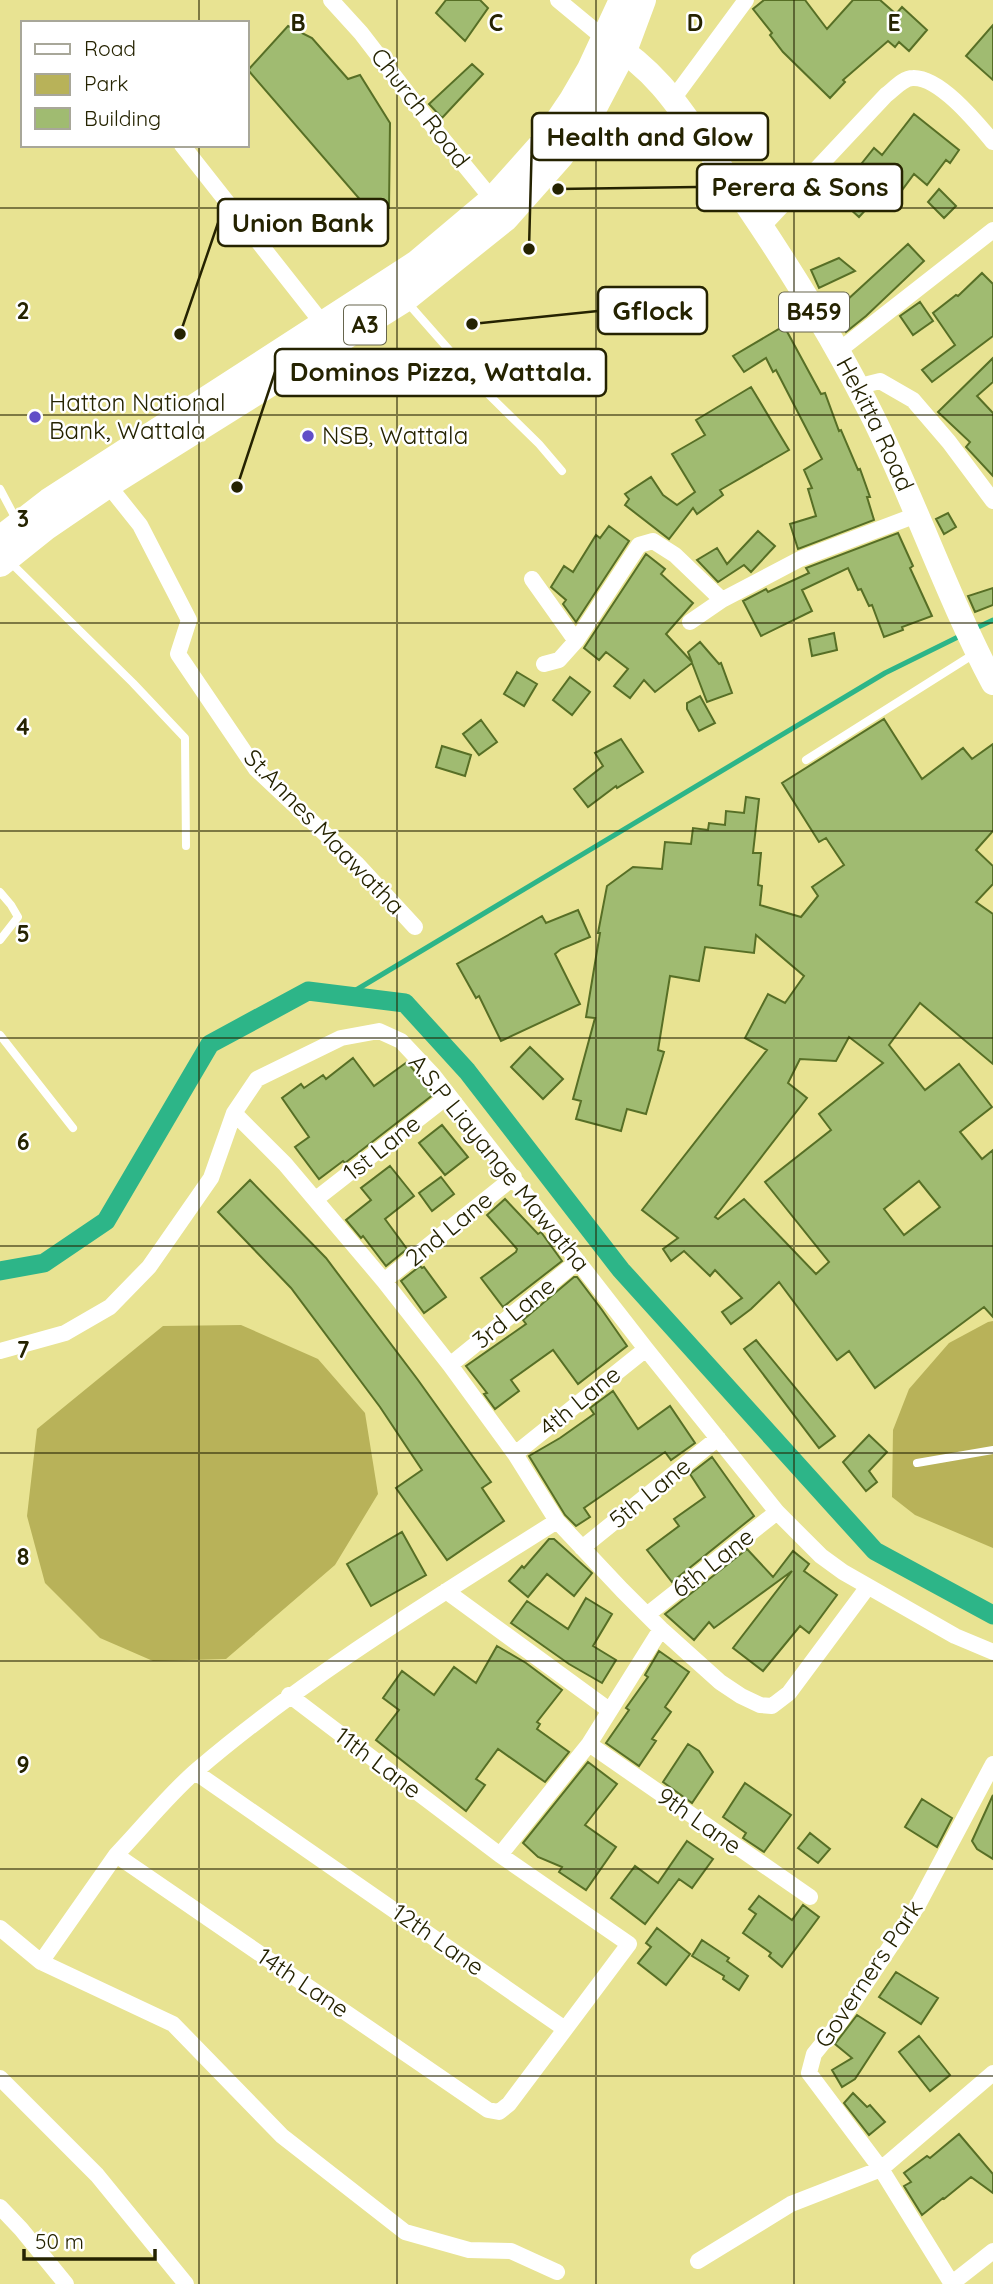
<svg xmlns="http://www.w3.org/2000/svg" width="993" height="2284" font-family="Quicksand,sans-serif">
  <rect width="100%" height="100%" fill="#e8e392"/>
  <!-- green -->
  <path fill="#b8b259" d="M993,1321V1548L915,1515L892,1497L893,1430L909,1389L949,1343L988,1322Z
    M241,1325L318,1359L365,1413L378,1494L335,1565L226,1659L153,1661L100,1638L45,1583L27,1516L37,1429L163,1326Z"/>
  <g fill="none" stroke-linecap="round" stroke-linejoin="round">
    <!-- stream -->
    <path stroke="#2db588" stroke-width="5" d="M974,629L993,620
      M346,996L885,673L962,635"/>
    <!-- canal -->
    <path stroke="#2db588" stroke-width="19" d="M0,1271L44,1263L106,1221L210,1044L308,991L405,1003L467,1071L621,1270L875,1551L993,1615"/>
  </g>
  <!-- building -->
  <path fill="#a0bb71" stroke="#576f26" stroke-width="2" fill-rule="evenodd" d="M446,0H480L488,8L465,41L436,13Z
    M764,0H805L827,29L853,0H880L896,14L902,7L927,30L909,51L899,42L895,47L888,41L843,80L845,82L830,98L783,52L770,35L772,33L753,9Z
    M993,25V80L966,56Z
    M288,26L312,38L348,79L360,75L390,123L389,208L369,210L248,70Z
    M472,64L483,74L442,118L429,104Z
    M914,114L959,150L950,163L946,160L927,185L914,174L894,201L882,192L859,217L829,190L849,168L854,173L874,148L882,155Z
    M939,189L956,206L944,218L928,202Z
    M908,244L924,261L866,316L846,332L833,313Z
    M839,258L855,271L819,288L811,270Z
    M982,273L993,284V336L932,382L922,370L955,345L933,313L956,295L958,296Z
    M920,302L933,321L913,335L900,316Z
    M784,326L821,394L825,393L839,431L841,430L858,470L860,469L870,497H867L874,520L798,549L790,524L816,516L808,489L812,488L804,470L822,459L776,370L773,372L766,358L744,372L733,356Z
    M993,358V382L977,396L993,413V476L966,447L970,442L938,412Z
    M751,387L789,450L720,490L723,495L697,514L693,508L669,539L625,505L629,499L625,494L651,477L663,495L677,505L695,492L672,454L705,435L696,420Z
    M948,513L956,527L944,534L936,519Z
    M609,526L629,541L576,622L563,604L566,600L551,587L564,566L573,572L596,535L600,538Z
    M758,531L775,546L751,572L744,565L718,582L697,560L717,548L727,564Z
    M898,533L913,566L910,568L932,616L902,627L903,630L884,637L872,605L869,606L861,589L858,590L848,568L802,590L812,611L761,636L743,601L766,589L768,592L809,573L806,568Z
    M646,554L665,569L661,574L693,603L666,634L692,662L688,652L700,642L719,664L721,663L732,693L707,702L692,663L655,692L644,680L630,698L614,686L628,669L606,652L599,660L584,648Z
    M993,588V605L975,612L968,596Z
    M834,633L837,650L812,656L809,639Z
    M517,672L537,684L524,706L504,694Z
    M570,677L590,692L572,715L553,700Z
    M700,696L715,723L699,731L687,709V703Z
    M884,719L922,779L963,748L972,759L993,744V831L976,850L993,866V884L976,902L993,914V1064L920,1003L889,1045L925,1090L959,1064L992,1107L960,1132L982,1159L993,1150V1317L984,1307L875,1388L849,1351L837,1360L779,1282L751,1309L731,1324L722,1312L742,1298L715,1270L710,1276L684,1251L671,1261L663,1249L678,1238L642,1210L767,1050L745,1038L768,994L785,1003L804,976L756,935L754,953L705,947L699,981L670,976L658,1050L664,1052L646,1114L627,1109L621,1131L576,1119L581,1101L573,1099L595,1018L586,1017L600,933H598L607,886L633,867L662,869L665,842L691,844L693,828L708,830L709,823L725,825L726,811L744,813L746,797L759,799L753,853H761L758,885L762,886L760,905L801,917L818,896L812,887L844,865L826,838L819,842L782,783ZM849,1037L883,1063L819,1114L831,1130L765,1182L829,1262L816,1274L744,1199L718,1219L715,1217L807,1098L788,1083L800,1059L836,1061ZM919,1181L940,1207L904,1235L884,1209Z
    M481,720L497,742L479,755L463,734Z
    M621,739L643,772L617,788L616,786L588,807L574,789L603,766L595,753Z
    M442,746L471,755L465,776L436,767Z
    M578,910L590,937L561,949L555,954L580,1004L501,1041L479,996L476,998L457,964L542,916L546,923Z
    M530,1047L563,1079L543,1099L511,1067Z
    M353,1058L374,1086L407,1062L434,1094L345,1163L343,1161L319,1179L295,1147L309,1137L282,1098L301,1084L304,1088L323,1075L326,1079Z
    M442,1125L468,1157L445,1175L419,1143Z
    M390,1166L414,1196L385,1219L407,1249L386,1266L363,1236L361,1238L346,1220L371,1200L361,1188Z
    M441,1177L454,1194L432,1211L419,1193Z
    M250,1180L326,1258L418,1380L491,1482L482,1488L504,1521L447,1560L396,1488L422,1470L380,1407L291,1288L218,1212Z
    M505,1199L538,1234L541,1232L562,1261L503,1307L481,1278L516,1252L517,1249L487,1215Z
    M420,1266L422,1268L424,1267L446,1297L424,1313L401,1281Z
    M574,1277H577L602,1310L627,1346L578,1384L553,1350L511,1380L519,1391L495,1409L484,1394L487,1393L466,1366L526,1324L523,1320Z
    M756,1340L835,1436L819,1448L744,1349Z
    M613,1391L638,1429L670,1406L695,1443L671,1460L665,1452L584,1508L590,1517L576,1526L565,1515L529,1456L560,1438L594,1414L590,1408Z
    M869,1435L887,1452L869,1471L877,1482L866,1491L843,1462Z
    M712,1457L754,1516L672,1582L647,1550L679,1526L674,1519L705,1497L690,1474Z
    M402,1532L426,1575L371,1606L347,1564Z
    M549,1539H554L592,1573L574,1596L547,1574L528,1597L509,1581L522,1566L524,1568Z
    M747,1549L773,1577L793,1551L809,1564L804,1571L837,1595L809,1633L800,1626L763,1671L733,1648L792,1571L714,1628L709,1622L694,1640L665,1614Z
    M586,1598L612,1614L593,1646L616,1660L602,1683L569,1664L511,1623L527,1601L568,1629Z
    M497,1646L526,1663L562,1690L537,1722L540,1724L537,1729L569,1752L545,1782L498,1749L476,1779L485,1785L466,1811L376,1740L399,1710L383,1698L402,1671L434,1695L454,1667L476,1683Z
    M659,1651L689,1672L665,1707L671,1712L652,1739L656,1741L639,1766L606,1743L629,1710L626,1708L648,1677L645,1675Z
    M688,1744L699,1751L713,1772L692,1803L663,1782Z
    M588,1762L617,1784L585,1825L616,1847L586,1890L559,1872L562,1867L538,1857L523,1843Z
    M745,1783L791,1815L764,1852L743,1838L746,1833L723,1817Z
    M993,1795V1859L977,1849L972,1841Z
    M922,1799L952,1818L937,1847L905,1827Z
    M810,1833L830,1849L818,1863L798,1848Z
    M687,1841L713,1859L692,1888L679,1879L645,1924L611,1898L635,1866L658,1883Z
    M759,1896L792,1920L803,1905L819,1917L782,1967L769,1956L771,1953L743,1933L756,1914L749,1909Z
    M657,1928L690,1954L666,1985L638,1963L651,1947L646,1943Z
    M702,1940L729,1958L727,1961L748,1976L739,1990L723,1979L724,1976L692,1956Z
    M896,1972L938,1998L921,2024L879,1997Z
    M857,2015L885,2033L855,2079L842,2087L832,2070L852,2058L835,2044Z
    M919,2036L950,2075L930,2091L899,2052Z
    M853,2093L867,2107L870,2105L885,2122L869,2135L844,2103Z
    M959,2134L993,2174V2193L971,2177L944,2199L943,2198L922,2215L904,2186L911,2182L904,2173L927,2156L930,2158Z"/>
  <g fill="none" stroke-linecap="round" stroke-linejoin="round">
    <!-- service -->
    <path stroke="#fff" stroke-width="8" d="M406,301L487,393L539,444L562,471
      M0,489L17,521
      M9,561L133,683L185,738L186,846
      M806,760L974,654
      M0,892L11,905L18,917L0,940
      M0,1035L73,1128
      M917,1463L993,1450"/>
    <!-- minor -->
    <path stroke="#fff" stroke-width="16" d="M331,0L361,33L438,133L497,205
      M558,0L605,39
      M673,99L746,0
      M182,145L327,329
      M763,226L886,95C894,89 903,78 913,78C940,77 977,123 993,142
      M837,352L993,230
      M856,387L880,381L913,400L949,442L993,501
      M108,485L140,525L189,620L178,654L256,769L356,863L415,927
      M532,579L576,641
      M690,622L722,600L800,559L919,514
      M544,664L559,660L576,641L639,545L653,541L675,555L722,600
      M234,1113L285,1164L384,1281L450,1365L515,1454L557,1521L622,1590L661,1629L720,1682L741,1696L760,1705L772,1706L789,1693L867,1588
      M316,1199L448,1096
      M384,1281L514,1177
      M0,1351L65,1333L110,1307L149,1267L211,1178L234,1113L257,1079L341,1038L379,1031L401,1041L433,1075L646,1349L777,1512L821,1556L843,1572L955,1636L993,1652
      M450,1365L578,1261
      M515,1454L646,1349
      M582,1548L718,1438
      M446,1591L609,1710
      M648,1614L777,1512
      M289,1695L500,1855L629,1944L509,2104L499,2112L488,2110L116,1855C143,1827 168,1795 197,1770C308,1675 434,1599 557,1521
      M589,1744L810,1897
      M195,1772L565,2029
      M116,1855L41,1962L173,2024L282,2136L405,2232L469,2250L511,2251L557,2272
      M500,1855L589,1744L661,1629
      M0,1928L41,1962
      M0,2078L97,2175L186,2284
      M0,2207L21,2229L66,2284
      M698,2261L791,2204L881,2169L993,2073
      M951,2284L993,2251
      M952,2284L881,2169L809,2073L814,2054L840,2022L918,1905L993,1764"/>
    <!-- primary -->
    <path stroke="#fff" stroke-width="24" id="s1" d="M608,41C661,73 683,114 717,162C775,244 830,330 875,421C917,507 948,598 993,683"/>
    <!-- trunk -->
    <path stroke="#fff" stroke-width="26" d="M0,539L49,501L417,263L493,199L543,143L572,100L590,69L622,0
      M0,564L45,528L108,485L405,299L506,218L560,157L594,108L624,51L643,0"/>
  </g>
  <!-- grid -->
  <path fill="none" stroke="#252301" stroke-width="2" stroke-opacity="0.55" d="M199,0V23M397,0V2284M596,0V2284M794,0V2284M199,145V2284M0,208H993M0,415H993M0,623H993M0,831H993M0,1038H993M0,1246H993M0,1453H993M0,1661H993M0,1869H993M0,2076H993"/>
  <!-- markers -->
  <g fill="#614ec7" stroke="#fff" stroke-width="2.5">
    <circle cx="35" cy="417" r="7"/>
    <circle cx="308" cy="436" r="7"/>
  </g>
  <g text-anchor="middle" stroke-width="5" stroke-linejoin="round" paint-order="stroke">
    <!-- shield labels -->
    <g fill="#fff" stroke="#66654d" stroke-width="2">
      <rect x="779" y="292.5" width="70" height="39" rx="5"/>
      <rect x="344" y="305.5" width="42" height="39" rx="5"/>
    </g>
    <g font-size="23" font-weight="bold" fill="#252301">
      <text x="814" y="320">B459</text>
      <text x="365" y="333">A3</text>
    </g>
    <!-- street labels -->
    <g font-size="24" fill="#252301" stroke="#fff">
      <text transform="translate(420 108) rotate(52)" y="8">Church Road</text>
      <text dy="8" stroke="none"><textPath href="#s1" startOffset="471">Hekitta Road</textPath></text>
      <text transform="translate(324 832) rotate(46)" y="8">St.Annes Maawatha</text>
      <text transform="translate(382 1148) rotate(-38)" y="8">1st Lane</text>
      <text transform="translate(499 1163) rotate(51)" y="8">A.S.P Liayange Mawatha</text>
      <text transform="translate(449 1229) rotate(-39)" y="8">2nd Lane</text>
      <text transform="translate(514 1313) rotate(-39)" y="8">3rd Lane</text>
      <text transform="translate(580 1401) rotate(-39)" y="8">4th Lane</text>
      <text transform="translate(650 1493) rotate(-39)" y="8">5th Lane</text>
      <text transform="translate(713 1563) rotate(-38)" y="8">6th Lane</text>
      <text transform="translate(378 1763) rotate(37)" y="8">11th Lane</text>
      <text transform="translate(699 1821) rotate(35)" y="8">9th Lane</text>
      <text transform="translate(438 1940) rotate(35)" y="8">12th Lane</text>
      <text transform="translate(869 1974) rotate(-56)" y="8">Governers Park</text>
      <text transform="translate(303 1983) rotate(34)" y="8">14th Lane</text>
    </g>
    <!-- poi labels -->
    <g font-size="24" fill="#252301" stroke="#fff" text-anchor="start">
      <text x="49" y="411">Hatton National<tspan x="49" dy="28">Bank, Wattala</tspan></text>
      <text x="322" y="444">NSB, Wattala</text>
    </g>
  </g>
  <g font-size="23" text-anchor="middle" font-weight="bold" fill="#252301" stroke="#fff" stroke-width="5" stroke-linejoin="round" paint-order="stroke">
    <text x="298" y="31">B</text>
    <text x="496" y="31">C</text>
    <text x="695" y="31">D</text>
    <text x="894" y="31">E</text>
    <text x="23" y="319">2</text>
    <text x="23" y="527">3</text>
    <text x="23" y="735">4</text>
    <text x="23" y="942">5</text>
    <text x="23" y="1150">6</text>
    <text x="23" y="1358">7</text>
    <text x="23" y="1565">8</text>
    <text x="23" y="1773">9</text>
  </g>
  <!-- callouts -->
  <path fill="none" stroke="#252301" stroke-width="2.5" d="M529 249L532 137M558 189L697 187M180 334L218 223M472 324L598 311M237 487L275 372"/>
  <g fill="#252301" stroke="#fff" stroke-width="2.5">
    <circle cx="529" cy="249" r="7"/>
    <circle cx="558" cy="189" r="7"/>
    <circle cx="180" cy="334" r="7"/>
    <circle cx="472" cy="324" r="7"/>
    <circle cx="237" cy="487" r="7"/>
  </g>
  <g fill="#fff" stroke="#252301" stroke-width="2.5">
    <rect x="532" y="113" width="236" height="47" rx="7"/>
    <rect x="697" y="164" width="205" height="47" rx="7"/>
    <rect x="218" y="199" width="170" height="47" rx="7"/>
    <rect x="598" y="287" width="109" height="47" rx="7"/>
    <rect x="275" y="349" width="331" height="47" rx="7"/>
  </g>
  <g font-size="26" text-anchor="middle" font-weight="bold" fill="#252301">
    <text x="650" y="146">Health and Glow</text>
    <text x="800" y="196">Perera &amp; Sons</text>
    <text x="303" y="232">Union Bank</text>
    <text x="653" y="320">Gflock</text>
    <text x="441" y="381">Dominos Pizza, Wattala.</text>
  </g>
  <!-- legend -->
  <rect x="21" y="21" width="228" height="126" fill="#ffffff" stroke="#a8a799" stroke-width="2"/>
  <rect x="35" y="44" width="35" height="10" fill="#ffffff" stroke="#a8a799" stroke-width="2"/>
  <text x="84" y="56" font-size="21" fill="#252301">Road</text>
  <rect x="35" y="74" width="35" height="21" fill="#b8b259" stroke="#a8a799" stroke-width="2"/>
  <text x="84" y="91" font-size="21" fill="#252301">Park</text>
  <rect x="35" y="108" width="35" height="21" fill="#a0bb71" stroke="#a8a799" stroke-width="2"/>
  <text x="84" y="126" font-size="21" fill="#252301">Building</text>
  <!-- scale -->
  <path d="M24 2249v10h131v-10" fill="none" stroke="#252301" stroke-width="3.5"/>
  <text x="35" y="2249" font-size="21" fill="#252301" stroke="#ffffff" stroke-width="5" paint-order="stroke">50 m</text>
</svg>
